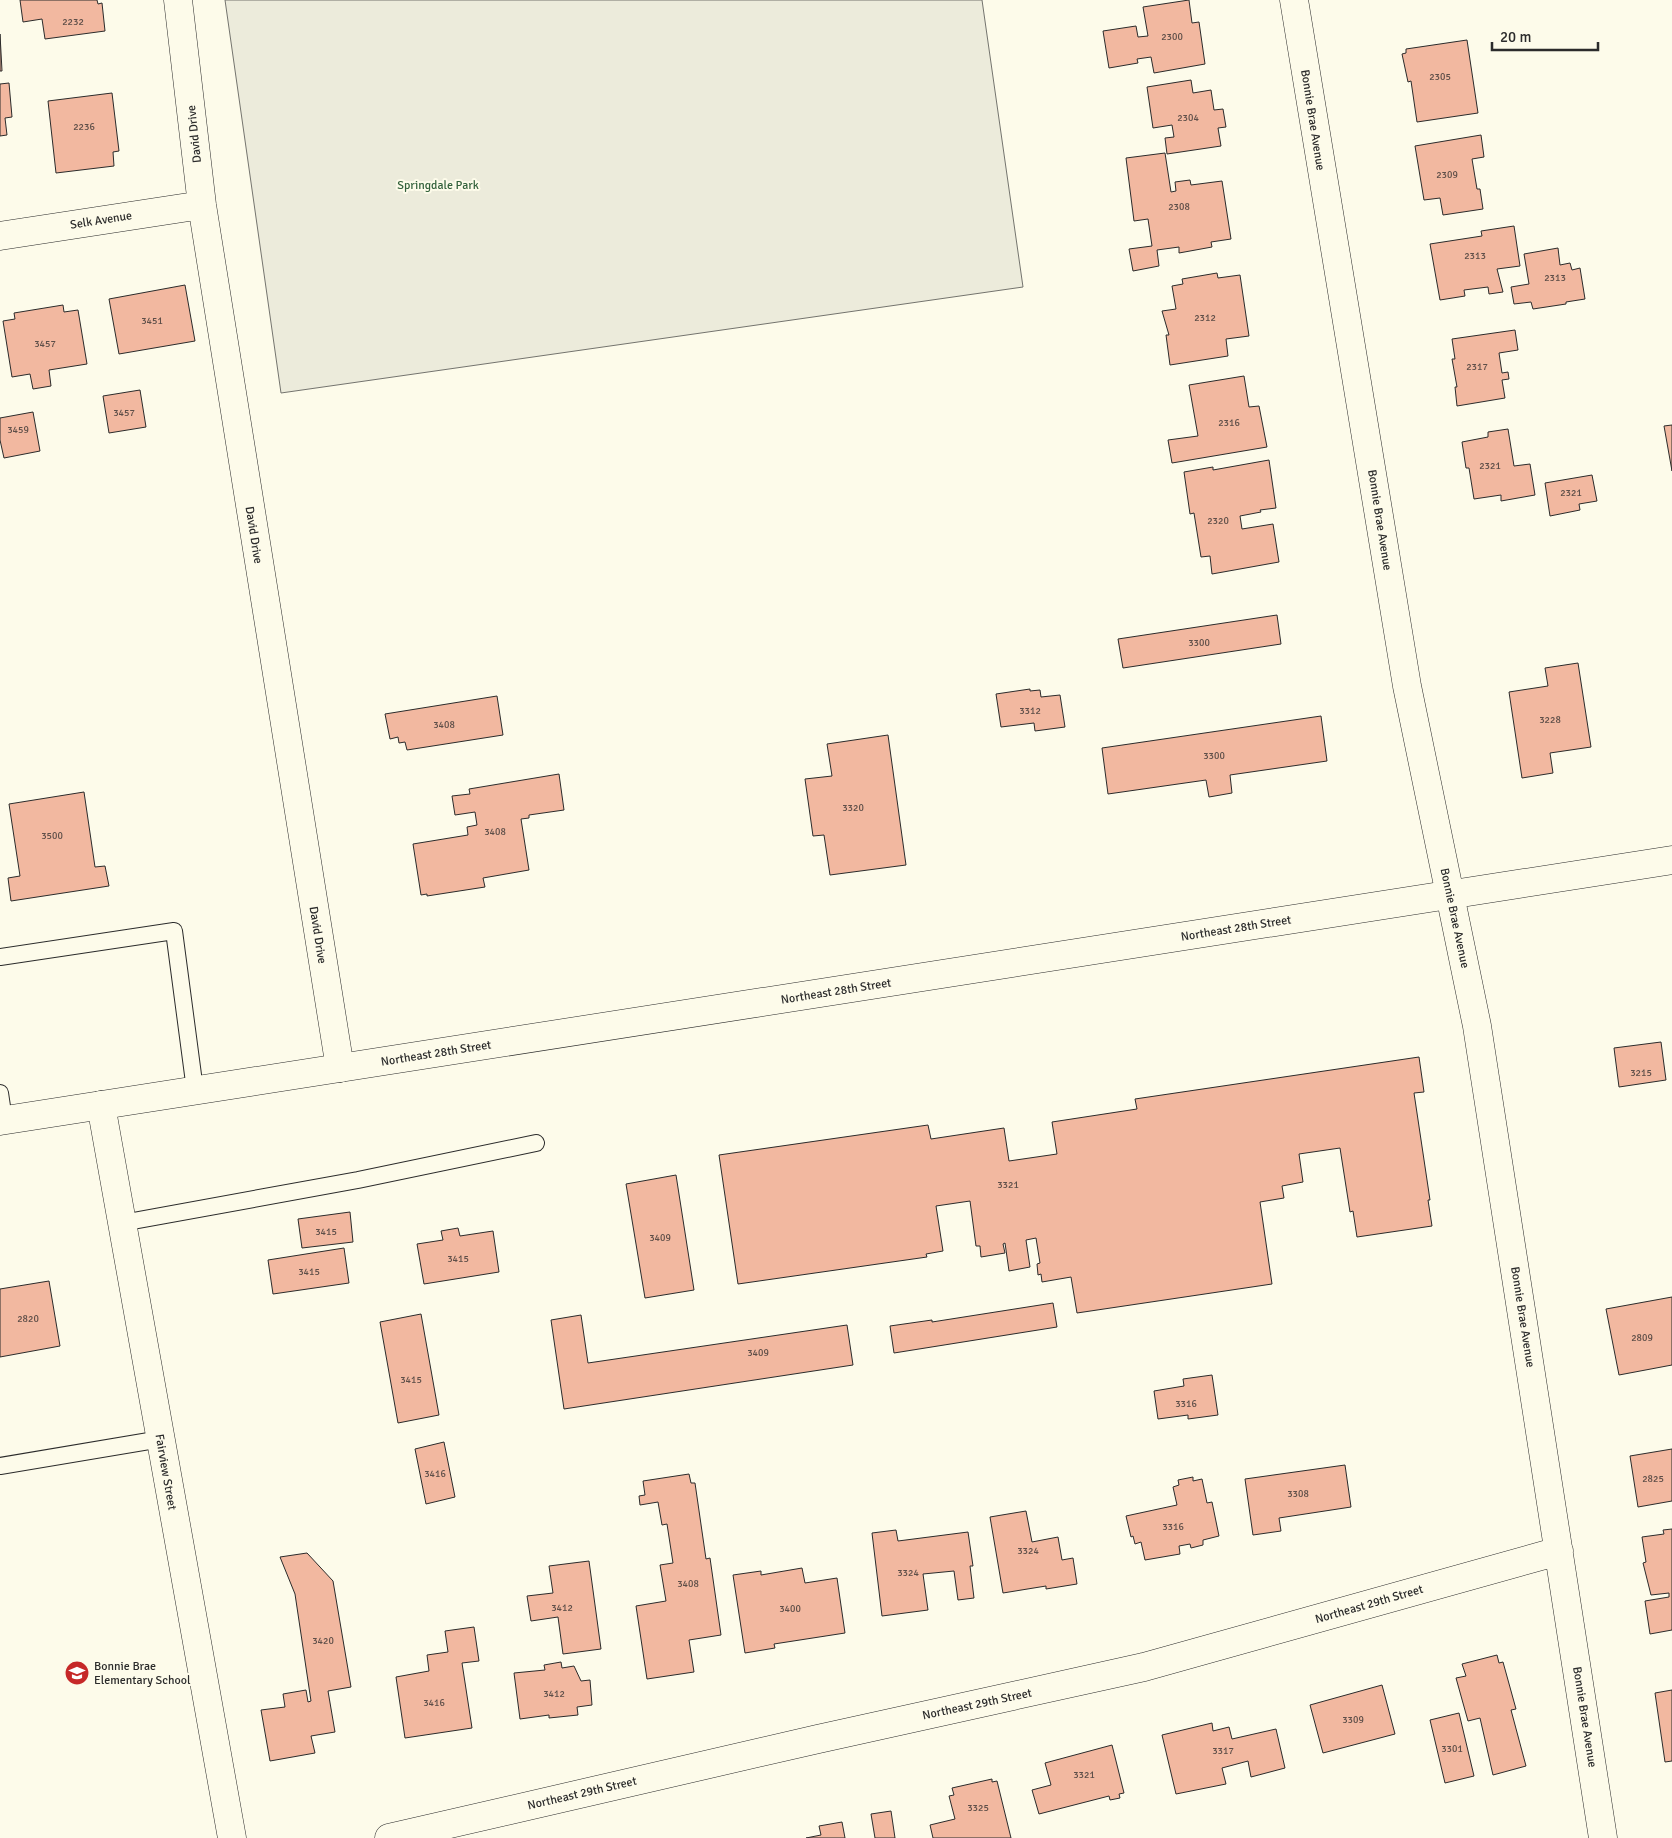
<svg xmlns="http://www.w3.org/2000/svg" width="1672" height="1838" font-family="Signika,sans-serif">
  <rect width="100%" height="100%" fill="#fdfbea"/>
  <!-- green -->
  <path fill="#ecebdb" stroke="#74746e" d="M225,0H982L1023,287L281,393Z"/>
  <!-- building -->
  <path fill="#f2b8a0" stroke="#2b2b2b" d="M20,0H97L98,4L102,3L105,31L45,39L42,19L23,22Z
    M1189,0L1192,23L1199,22L1205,64L1154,73L1151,57L1137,59L1138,63L1109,68L1103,31L1136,26L1138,37L1148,36L1143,7Z
    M0,34L2,71H0Z
    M1467,40L1478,113L1417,122L1411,81L1408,82L1402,54L1406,53V49Z
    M1191,80L1193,93L1211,90L1214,110L1223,109L1226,127L1218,128L1221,146L1167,154L1165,138L1174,137L1172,125L1153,128L1147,87Z
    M9,83L12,117L5,118L7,135L0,136V84Z
    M112,93L119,151L113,152L114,166L56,173L48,101Z
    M1481,135L1484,157L1472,159L1477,189H1480L1483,209L1443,215L1440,198L1424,200L1415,146Z
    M1165,153L1171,192L1176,191L1175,182L1190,180L1191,185L1222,181L1231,239L1211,242L1212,247L1179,253V247L1157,250L1159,266L1133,271L1129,249L1152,246L1148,219L1134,221L1126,158Z
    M1514,226L1520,266L1497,269L1503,292L1489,294L1488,287L1464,290L1465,296L1440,300L1430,244L1482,236L1481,231Z
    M1558,248L1560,265L1570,263L1572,270L1580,268L1585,299L1566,302V304L1533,309L1531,302L1514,304L1511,287L1529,284L1524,254Z
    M1217,273L1218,278L1240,275L1249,336L1226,339L1228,356L1170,365L1166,335H1169L1162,311L1176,309L1172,286L1183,284L1182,279Z
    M185,285L195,341L119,354L109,299Z
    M63,305L64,312L78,310L87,364L49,370L51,386L33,389L30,374L12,377L3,321L15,319L14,313Z
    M1515,330L1518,350L1499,353L1502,373L1508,372L1509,379L1502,380L1505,398L1457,406L1455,387H1457L1452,359H1455L1452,339Z
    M1244,376L1249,407L1259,406L1267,447L1172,463L1168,440L1198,436L1189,385Z
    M140,390L146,427L109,433L103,396Z
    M33,412L40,451L4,458L0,440V418Z
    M1672,425V471L1664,426Z
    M1508,429L1514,466L1530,464L1535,495L1501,501V495L1474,499L1469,468H1466L1462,442L1488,437V432Z
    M1269,460L1276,508L1260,510L1261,512L1240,516L1242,529L1273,524L1279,562L1212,574L1210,556L1201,557L1194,513L1190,514L1184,472L1213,467V470Z
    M1592,475L1597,501L1579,504L1580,510L1550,516L1545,483Z
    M1277,615L1281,644L1123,668L1118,639Z
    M1578,663L1591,747L1550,753L1553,773L1522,778L1509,692L1548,686L1545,668Z
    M1030,689V691L1040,690L1041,697L1060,695L1065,727L1035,731L1034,723L1001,727L996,694Z
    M497,696L503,735L407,750L405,742L399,743L398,737L390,739L385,714Z
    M1321,716L1327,761L1230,775L1232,793L1209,797L1206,780L1108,794L1102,748Z
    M888,735L906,865L830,875L824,835L813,836L805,779L832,776L827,744Z
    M559,774L564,810L529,815V818L521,819L529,870L483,878L485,887L427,896V894L421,895L413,844L468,835L467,827L477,825L475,812L455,815L452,796L470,794L469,789Z
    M84,792L95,867L105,866L109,886L11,901L8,878L20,876L9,804Z
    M1661,1042L1666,1080L1619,1087L1614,1048Z
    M1419,1057L1424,1092L1414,1093L1430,1200H1428L1432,1226L1357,1237L1353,1211L1350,1212L1340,1148L1299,1154L1303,1182L1282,1186L1284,1198L1260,1202L1272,1284L1077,1313L1071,1277L1042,1282L1041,1274L1038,1275L1037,1264L1040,1263L1036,1238L1026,1240L1030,1267L1009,1271L1005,1243L1003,1244L1005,1253L981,1257L980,1246H976L970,1201L936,1206L943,1251L926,1254L927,1257L738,1284L719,1155L928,1125L931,1139L1004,1128L1009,1161L1057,1154L1052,1122L1137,1109L1135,1099Z
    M676,1175L694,1290L645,1298L626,1184Z
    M350,1212L353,1242L302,1248L298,1219Z
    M458,1228L460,1236L493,1231L499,1272L424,1284L417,1244L443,1240L441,1231Z
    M344,1248L349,1283L273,1294L268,1260Z
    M49,1281L60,1346L0,1357V1289Z
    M1672,1297V1365L1619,1375L1606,1309Z
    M1053,1303L1057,1327L894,1353L890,1326L932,1320V1322Z
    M421,1314L439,1415L398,1423L380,1322Z
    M581,1315L588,1363L847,1325L853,1365L564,1409L551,1320Z
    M1212,1375L1218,1415L1188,1419V1415L1158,1419L1154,1391L1184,1386L1183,1379Z
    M444,1442L455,1497L426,1504L415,1449Z
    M1672,1449V1501L1638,1507L1630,1456Z
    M1345,1465L1351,1507L1279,1518L1281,1531L1253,1535L1245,1479Z
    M689,1474L691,1483H695L706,1559L710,1558L721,1635L689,1640L694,1672L647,1679L636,1606L666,1601L660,1565L673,1563L667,1524L662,1525L658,1502L640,1505L639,1496L645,1495L643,1481Z
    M1193,1477V1481L1202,1479L1207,1503L1212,1502L1219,1536L1203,1540V1545L1191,1548L1190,1544L1179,1546L1180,1554L1145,1560L1141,1542L1135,1544L1133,1536L1131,1537L1126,1516L1177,1505L1173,1487L1179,1485L1178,1480Z
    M1026,1511L1032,1542L1058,1537L1062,1560L1073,1558L1077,1584L1046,1589V1586L1003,1593L990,1517Z
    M1672,1529V1630L1650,1634L1645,1601L1669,1597V1593L1651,1595L1643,1563L1646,1562L1642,1537L1664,1534L1663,1530Z
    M896,1530L898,1541L968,1532L973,1566H970L974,1598L958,1600L954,1571L923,1574L928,1610L882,1616L872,1533Z
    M307,1553L333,1581L351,1687L328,1691L335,1732L311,1736L315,1753L270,1761L261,1710L285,1707L283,1694L306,1690L308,1702L311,1701L295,1594L280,1557Z
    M589,1561L601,1649L563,1654L558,1617L531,1621L527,1596L553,1593L549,1566Z
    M802,1568L805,1583L837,1578L845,1633L774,1644L775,1648L745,1653L733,1575L761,1571V1575Z
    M474,1627L479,1661L462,1663L472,1728L405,1738L396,1677L429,1671L427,1655L448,1652L445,1631Z
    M1497,1655L1499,1663L1503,1662L1516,1709L1511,1710L1526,1766L1493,1775L1480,1718L1468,1721L1456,1678L1466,1676L1462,1664Z
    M561,1662L562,1668L574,1666L581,1681L590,1680L592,1705L577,1707L578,1715L549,1718V1715L520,1719L514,1673L545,1670L544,1665Z
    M1382,1685L1395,1734L1323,1753L1310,1705Z
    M1672,1690V1761L1665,1762L1655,1693Z
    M1459,1713L1474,1776L1445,1783L1430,1720Z
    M1212,1723L1213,1731L1229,1727L1232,1739L1276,1729L1285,1768L1251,1777L1248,1761L1222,1768L1226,1784L1176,1794L1162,1735Z
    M1112,1745L1124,1793L1119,1794L1120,1798L1110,1800L1109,1796L1039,1814L1032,1790L1051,1785L1045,1763Z
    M992,1779V1782L997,1781L1011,1838H933L930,1825L955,1819L949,1796L954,1795L952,1788Z
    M891,1811L895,1838H875L871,1814Z
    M842,1822L845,1838H806L821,1835L819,1826Z"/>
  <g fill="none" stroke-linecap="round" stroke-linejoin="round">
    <defs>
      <path id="service" d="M0,957L174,931L195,1090
        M0,1093L4,1120
        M122,1223L358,1180L536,1143
        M0,1466L161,1439"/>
      <path id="minor" d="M178,0L202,205L340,1068
        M1294,0L1407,686L1477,1026L1603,1838
        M0,236L202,205
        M101,1105L232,1838
        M389,1838L818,1739L1144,1667L1559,1551"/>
      <path id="primary" d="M0,1121L1672,860"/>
    </defs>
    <!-- service casing -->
    <use href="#service" stroke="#2b2b2b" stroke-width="18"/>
    <!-- minor casing -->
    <use href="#minor" stroke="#2b2b2b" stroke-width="29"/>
    <!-- primary casing -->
    <use href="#primary" stroke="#2b2b2b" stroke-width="29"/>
    <!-- service -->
    <use href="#service" stroke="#fdfbea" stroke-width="16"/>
    <!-- minor -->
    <use href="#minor" stroke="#fdfbea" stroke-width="28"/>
    <!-- primary -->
    <use href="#primary" stroke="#fdfbea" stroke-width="28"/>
  </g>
  <!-- icons -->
  <defs>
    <symbol id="school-disc" viewBox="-11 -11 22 22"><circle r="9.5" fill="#c62828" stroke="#fdfbea"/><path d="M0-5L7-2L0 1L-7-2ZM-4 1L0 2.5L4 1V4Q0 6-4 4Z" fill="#fff"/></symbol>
  </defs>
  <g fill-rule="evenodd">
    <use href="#school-disc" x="63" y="1659" width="28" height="28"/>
  </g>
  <g text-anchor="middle" stroke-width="4" stroke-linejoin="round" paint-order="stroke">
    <!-- number labels -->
    <g font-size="10" fill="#5d4e48">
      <text x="73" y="25">2232</text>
      <text x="1172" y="40">2300</text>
      <text x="1440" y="80">2305</text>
      <text x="1188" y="121">2304</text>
      <text x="84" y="130">2236</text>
      <text x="1447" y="178">2309</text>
      <text x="1179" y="210">2308</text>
      <text x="1475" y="259">2313</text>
      <text x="1555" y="281">2313</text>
      <text x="1205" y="321">2312</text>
      <text x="152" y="324">3451</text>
      <text x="45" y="347">3457</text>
      <text x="1477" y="370">2317</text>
      <text x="124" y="416">3457</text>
      <text x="1229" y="426">2316</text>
      <text x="18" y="433">3459</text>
      <text x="1490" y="469">2321</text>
      <text x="1571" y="496">2321</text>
      <text x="1218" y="524">2320</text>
      <text x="1199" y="646">3300</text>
      <text x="1030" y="714">3312</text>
      <text x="1550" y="723">3228</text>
      <text x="444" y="728">3408</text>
      <text x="1214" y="759">3300</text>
      <text x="853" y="811">3320</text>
      <text x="495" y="835">3408</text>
      <text x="52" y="839">3500</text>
      <text x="1641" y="1076">3215</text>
      <text x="1008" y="1188">3321</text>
      <text x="326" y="1235">3415</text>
      <text x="660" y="1241">3409</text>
      <text x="458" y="1262">3415</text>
      <text x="309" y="1275">3415</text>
      <text x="28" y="1322">2820</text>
      <text x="1642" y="1341">2809</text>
      <text x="758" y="1356">3409</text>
      <text x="411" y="1383">3415</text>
      <text x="1186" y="1407">3316</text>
      <text x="435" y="1477">3416</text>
      <text x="1653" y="1482">2825</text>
      <text x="1298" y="1497">3308</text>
      <text x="1173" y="1530">3316</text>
      <text x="1028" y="1554">3324</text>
      <text x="908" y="1576">3324</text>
      <text x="688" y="1587">3408</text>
      <text x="562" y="1611">3412</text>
      <text x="790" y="1612">3400</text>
      <text x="323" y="1644">3420</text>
      <text x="554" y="1697">3412</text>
      <text x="434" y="1706">3416</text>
      <text x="1353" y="1723">3309</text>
      <text x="1452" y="1752">3301</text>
      <text x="1223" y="1754">3317</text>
      <text x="1084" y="1778">3321</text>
      <text x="978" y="1811">3325</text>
    </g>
    <!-- street labels -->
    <g font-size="12" fill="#2b2b2b" stroke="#fdfbea">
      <text transform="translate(1313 120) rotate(81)" y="4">Bonnie Brae Avenue</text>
      <text transform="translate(194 134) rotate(-96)" y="4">David Drive</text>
      <text transform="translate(101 220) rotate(-9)" y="4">Selk Avenue</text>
      <text transform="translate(1380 520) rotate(81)" y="4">Bonnie Brae Avenue</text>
      <text transform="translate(254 535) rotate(81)" y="4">David Drive</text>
      <text transform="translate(1455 918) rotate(78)" y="4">Bonnie Brae Avenue</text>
      <text transform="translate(1236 928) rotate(-9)" y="4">Northeast 28th Street</text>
      <text transform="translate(318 935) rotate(81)" y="4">David Drive</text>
      <text transform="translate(836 991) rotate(-9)" y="4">Northeast 28th Street</text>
      <text transform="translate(436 1053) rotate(-9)" y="4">Northeast 28th Street</text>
      <text transform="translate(1523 1317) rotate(81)" y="4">Bonnie Brae Avenue</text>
      <text transform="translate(166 1472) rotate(80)" y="4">Fairview Street</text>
      <text transform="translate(1369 1604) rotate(-16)" y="4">Northeast 29th Street</text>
      <text transform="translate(977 1704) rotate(-12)" y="4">Northeast 29th Street</text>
      <text transform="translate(1585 1717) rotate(81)" y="4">Bonnie Brae Avenue</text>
      <text transform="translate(582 1793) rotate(-13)" y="4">Northeast 29th Street</text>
    </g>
    <!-- park labels -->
    <g font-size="12" fill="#34623c" stroke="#fdfbea">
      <text x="438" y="189">Springdale Park</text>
    </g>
    <!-- poi labels -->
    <g font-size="12" fill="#2b2b2b" stroke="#fdfbea" text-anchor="start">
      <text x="94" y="1670">Bonnie Brae<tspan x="94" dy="14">Elementary School</tspan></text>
    </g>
  </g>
  <!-- scale -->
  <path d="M1492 42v8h106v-8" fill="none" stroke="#2b2b2b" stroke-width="2.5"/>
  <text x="1500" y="42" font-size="15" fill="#2b2b2b" stroke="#fdfbea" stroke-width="4" paint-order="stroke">20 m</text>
</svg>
